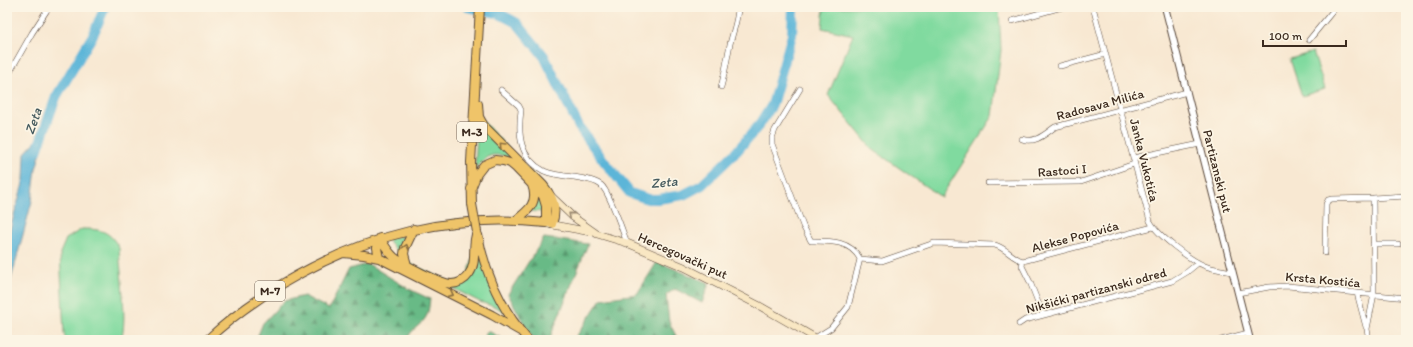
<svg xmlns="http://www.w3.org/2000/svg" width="1413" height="347" font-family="Itim,sans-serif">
  <defs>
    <pattern id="forest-firs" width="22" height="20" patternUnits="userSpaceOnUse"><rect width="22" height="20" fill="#68ba86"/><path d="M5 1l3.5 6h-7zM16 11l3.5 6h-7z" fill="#57976d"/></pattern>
  </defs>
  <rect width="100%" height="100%" fill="#fcf5e5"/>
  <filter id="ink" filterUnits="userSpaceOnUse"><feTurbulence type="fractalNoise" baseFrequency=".025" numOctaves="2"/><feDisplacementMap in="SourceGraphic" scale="8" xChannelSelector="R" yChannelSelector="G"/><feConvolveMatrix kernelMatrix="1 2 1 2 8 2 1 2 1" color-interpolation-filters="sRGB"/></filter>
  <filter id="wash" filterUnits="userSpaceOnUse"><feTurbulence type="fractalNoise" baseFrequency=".012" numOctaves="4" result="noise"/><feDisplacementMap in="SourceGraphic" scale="16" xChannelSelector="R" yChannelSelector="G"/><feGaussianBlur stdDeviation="0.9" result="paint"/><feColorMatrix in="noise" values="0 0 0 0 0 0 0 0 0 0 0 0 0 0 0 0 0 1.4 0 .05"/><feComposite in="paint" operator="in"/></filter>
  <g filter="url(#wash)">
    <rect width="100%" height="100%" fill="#f8e8d2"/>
    <!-- grass -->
    <path fill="#80da9f" stroke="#5e825e" d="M824,7H999L1001,50L993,116L941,197L872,149L828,95L853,35L822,28Z
      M1313,52L1325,89L1302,96L1290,59Z
      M478,116L547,190L552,213H550L512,159L501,155H493L487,157L475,168Z
      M537,188L544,212L530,211Z
      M82,229C101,229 110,231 119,248C120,270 128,322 121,340H66L64,334L60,253L66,239Z
      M403,236L402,249L404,255L396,250L387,238Z
      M476,248L505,312L496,307L480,302L388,255L396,257L450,282L466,280Z"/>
    <!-- forest -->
    <path fill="url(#forest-firs)" stroke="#527252" d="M544,238L588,244L549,340H538L530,335L508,294Z
      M657,262L709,283L702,303L675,289L666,295L669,322L678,340H574L601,299L637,294Z
      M368,264L409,289L430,299C429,304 429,311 427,315C422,326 411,328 407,340H256L263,323L284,301L304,296L329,309L349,269Z
      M488,331L505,340H482Z"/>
    <!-- water -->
    <path fill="#5bb5d8" stroke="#4b707b" d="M41,139L44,141L36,169L32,201L7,294V240L24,180L25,153L37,140Z"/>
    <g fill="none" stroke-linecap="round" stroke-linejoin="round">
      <!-- river -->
      <path stroke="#5bb5d8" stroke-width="10" d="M468,7L498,13L517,23L544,56L579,127L604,161L630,193L648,199H658L683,195L702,185L737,151L760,124L772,105L792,35L793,7
        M37,151L56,97L93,35L105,7"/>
    </g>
  </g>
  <g filter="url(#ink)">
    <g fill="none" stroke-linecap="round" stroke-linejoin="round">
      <defs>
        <path id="minor" d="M1093,7L1150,221C1157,235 1190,260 1205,266C1213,269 1223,270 1232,272
          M1012,21L1062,7
          M1309,40L1336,7
          M1060,66L1106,54
          M7,77L32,33L49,7
          M721,87C725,73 727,59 730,44C733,31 738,20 738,7
          M800,89L775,130L772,138V144L803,226L811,241C829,241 850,240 860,259L848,307L831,328L815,338
          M501,90L519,106L521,110C518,134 519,158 544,171C553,175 564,176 574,177C583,179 593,179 601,185C609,191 623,232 627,243
          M1022,139C1035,144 1045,134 1055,127L1187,92
          M1133,158L1200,144
          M988,183L1081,182L1134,164
          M1405,243H1406
          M1373,244H1398
          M1325,253L1326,204L1328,200L1332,199L1373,198
          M860,259L882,261L934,243L995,245C1006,248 1012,258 1023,261L1153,227
          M1023,261L1022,266L1030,282L1043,315
          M1238,293L1269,287L1288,286L1406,298
          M1357,293L1366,327
          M1019,324L1025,320L1172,281L1187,272L1198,263
          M1221,340L1248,333
          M1369,340L1367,329L1374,294L1373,198L1406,196"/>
        <path id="tertiary" d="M1165,7L1250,340"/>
        <path id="secondary" d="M550,195L573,217L597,234L627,243L684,267L758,305L819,340
          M548,224L591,232"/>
        <path id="primary" d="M478,104L479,117L484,126L543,185C553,197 558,209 552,224
          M472,204L471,162L480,7
          M515,221C528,211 539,203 532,185
          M478,235C485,274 502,310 528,340
          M380,238C384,245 388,252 395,258C404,265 440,283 451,284C458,284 465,280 469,274C478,262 471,245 477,232
          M343,253L364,255L379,258L492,315L520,331
          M379,258L377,248L380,238
          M407,265L404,254L405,248L414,229
          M207,340C230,318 256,300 282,284C366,234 450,213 546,223V206L543,196L516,168L510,163L503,161L495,160L484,165L477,174L471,189"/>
      </defs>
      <!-- minor casing -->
      <use href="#minor" stroke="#574639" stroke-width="6"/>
      <!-- tertiary casing -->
      <use href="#tertiary" stroke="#574639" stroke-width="8"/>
      <!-- secondary casing -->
      <use href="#secondary" stroke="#574639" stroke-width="8"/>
      <!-- primary casing -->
      <use href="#primary" stroke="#574639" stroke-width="10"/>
      <!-- minor -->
      <use href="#minor" stroke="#fff" stroke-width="5"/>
      <!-- tertiary -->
      <use href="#tertiary" stroke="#fff" stroke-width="6"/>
      <!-- secondary -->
      <use href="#secondary" stroke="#f9e7c3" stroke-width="7"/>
      <!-- primary -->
      <use href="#primary" stroke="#efc469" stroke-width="8"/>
      <defs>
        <path id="primary-bridge" d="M472,204L477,232"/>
      </defs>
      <!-- primary-bridge casing -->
      <use href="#primary-bridge" stroke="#574639" stroke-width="10" stroke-linecap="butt"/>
      <!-- primary-bridge -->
      <use href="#primary-bridge" stroke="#efc469" stroke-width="8"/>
    </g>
    <!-- one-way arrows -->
    <defs><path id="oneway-chevron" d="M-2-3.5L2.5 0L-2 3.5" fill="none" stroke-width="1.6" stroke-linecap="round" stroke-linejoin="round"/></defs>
    <g stroke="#8c6f40">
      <use href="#oneway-chevron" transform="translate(502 145) rotate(-134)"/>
      <use href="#oneway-chevron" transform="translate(406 247) rotate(-74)"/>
      <use href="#oneway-chevron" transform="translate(451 294) rotate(27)"/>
    </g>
    <use stroke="#9a8870" href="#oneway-chevron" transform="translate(571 215) rotate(-139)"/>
  </g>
  <g text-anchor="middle" stroke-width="3.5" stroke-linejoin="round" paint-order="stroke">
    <!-- shield labels -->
    <g fill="#fcf5e5" stroke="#75675a" stroke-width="1">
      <rect x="457" y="122" width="30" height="20" rx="3"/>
      <rect x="255" y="281" width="30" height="20" rx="3"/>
    </g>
    <g font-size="12" font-weight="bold" fill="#3b2a1e">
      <text x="472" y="136">M-3</text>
      <text x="270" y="295">M-7</text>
    </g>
    <!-- street labels -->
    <g font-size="13" fill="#3b2a1e" stroke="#fcf5e5">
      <text transform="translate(1100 104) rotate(-15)" y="5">Radosava Milića</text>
      <text transform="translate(1145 160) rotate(76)" y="5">Janka Vukotića</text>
      <text transform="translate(1062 170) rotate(-4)" y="5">Rastoci I</text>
      <text transform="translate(1218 171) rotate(76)" y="5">Partizanski put</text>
      <text transform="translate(1075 236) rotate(-15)" y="5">Alekse Popovića</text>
      <text transform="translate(683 255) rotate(24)" y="5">Hercegovački put</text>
      <text transform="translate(1323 279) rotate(5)" y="5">Krsta Kostića</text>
      <text transform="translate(1096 290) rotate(-15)" y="5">Nikšićki partizanski odred</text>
    </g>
    <!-- water labels -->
    <g font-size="14" font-style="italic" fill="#465b5f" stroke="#fcf5e5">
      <text transform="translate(33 121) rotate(-71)" y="5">Zeta</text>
      <text transform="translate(664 182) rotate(-6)" y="5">Zeta</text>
    </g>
  </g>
  <!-- margin -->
  <rect width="1413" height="347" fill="none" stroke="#fcf5e5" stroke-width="24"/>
  <!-- scale -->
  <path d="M1263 40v6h83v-6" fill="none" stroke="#3b2a1e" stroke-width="2"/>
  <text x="1269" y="40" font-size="12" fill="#3b2a1e" stroke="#fcf5e5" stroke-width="3" paint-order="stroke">100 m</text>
</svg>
